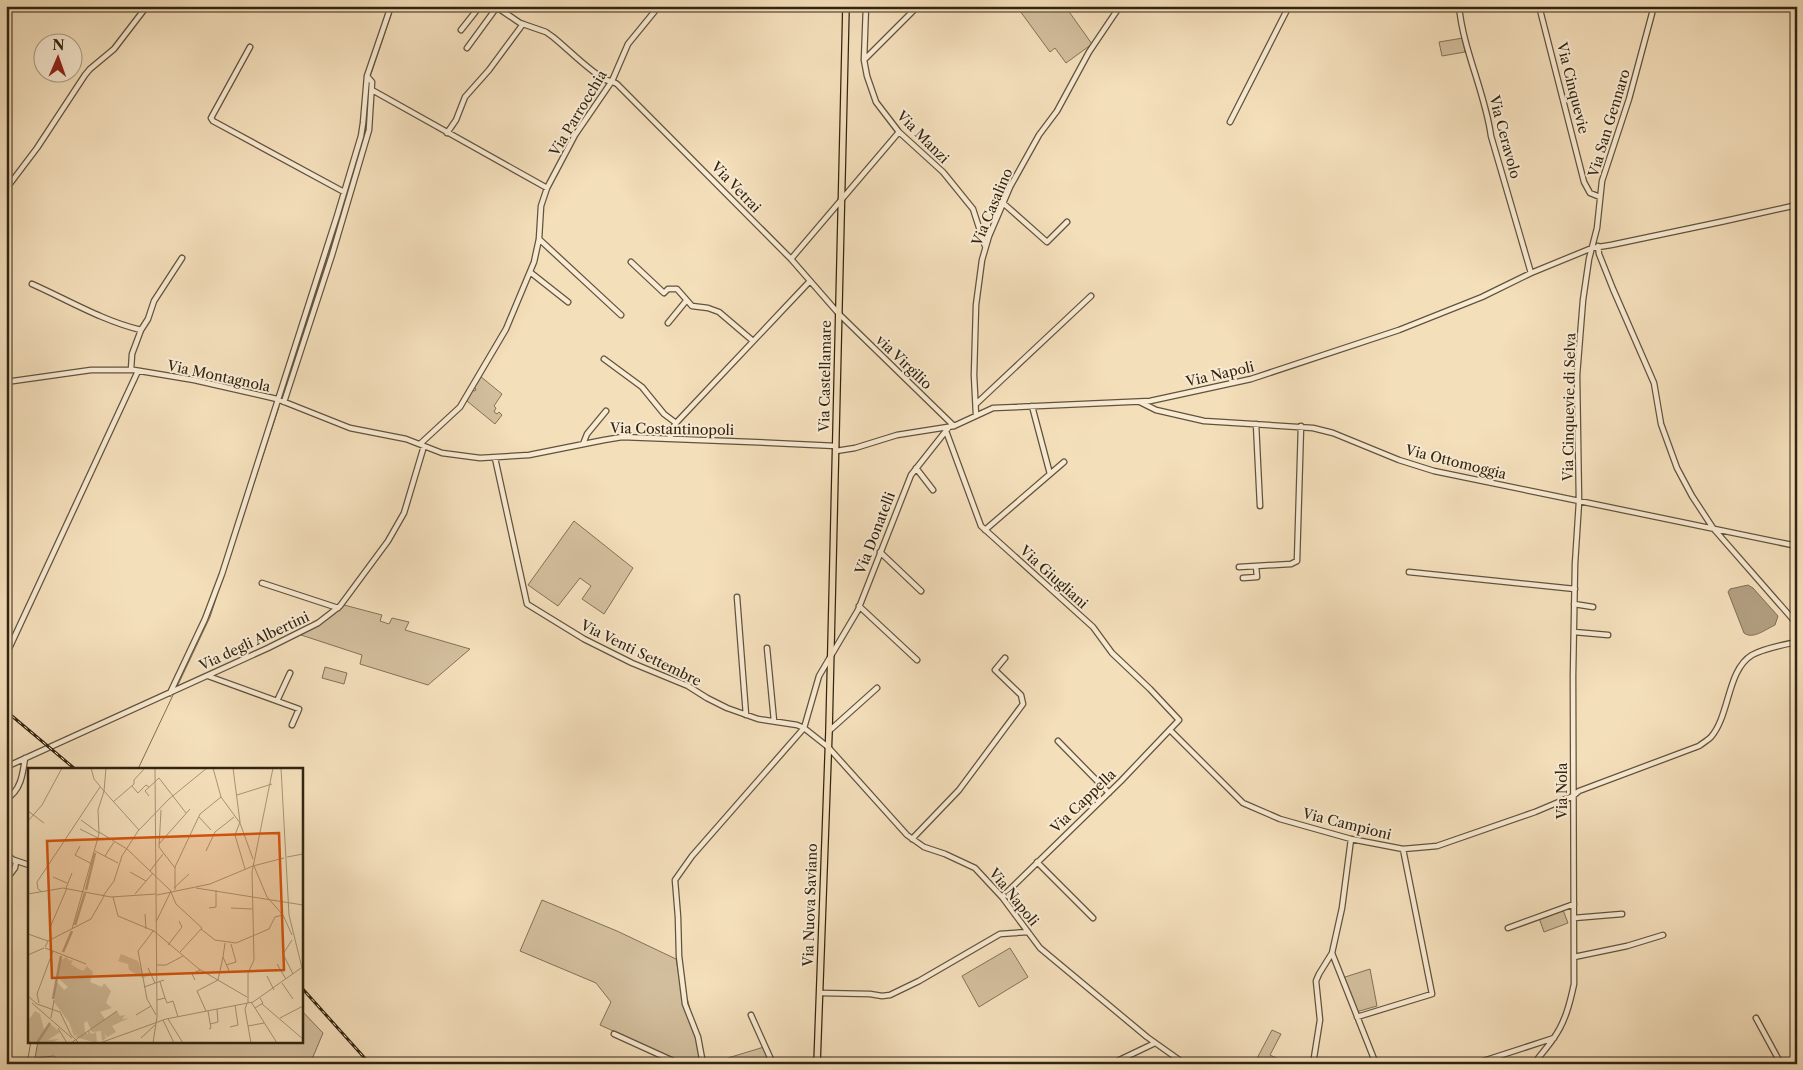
<svg xmlns="http://www.w3.org/2000/svg" width="1803" height="1070" font-family="'Libre Caslon Text',serif">
  <rect width="100%" height="100%" fill="#f4dfbb"/>
  <filter id="stains"><feTurbulence type="fractalNoise" baseFrequency=".004" numOctaves="4"/><feColorMatrix values="0 0 0 0 .2 0 0 0 0 .09 0 0 0 0 .02 0 0 0 .5 -.17"/></filter>
  <radialGradient id="worn" r=".72"><stop offset=".6" stop-color="#630" stop-opacity="0"/><stop offset="1" stop-color="#630" stop-opacity=".3"/></radialGradient>
  <!-- green -->
  <path fill="#d3bf9e" stroke="#827257" d="M1027,6H1065L1092,44L1066,63L1055,48L1050,52L1020,11Z
    M1463,38L1465,52L1442,56L1439,42Z
    M480,376L502,394L494,406L496,408L494,412L497,414L499,412L502,415L495,424L467,401L472,390L475,391L476,389L474,387Z
    M574,521L633,568L604,614L582,599L591,586L580,578L558,606L528,585Z
    M344,605L382,615L380,621L389,624L392,618L409,622L405,630L470,649L428,685L360,664L362,655L301,635L333,615Z
    M325,667L347,673L344,684L322,678Z
    M542,900L617,931L676,959L683,997L687,998L705,1064H686L600,1025L611,1002L596,983L520,951Z
    M1563,910L1568,923L1544,932L1539,918Z
    M1010,948L1028,977L979,1007L962,976Z
    M1370,969L1377,1006L1356,1012L1342,978Z
    M301,1010L323,1033L310,1064H60L54,1056L35,1058L38,1041H301Z
    M1272,1030L1281,1034L1270,1055L1282,1061L1281,1064L1261,1062L1254,1064Z
    M764,1047L771,1064H708Z"/>
  <!-- water -->
  <path fill="#b29f81" stroke="#7f6e54" d="M1748,585L1753,588L1778,616L1775,625C1766,629 1753,640 1744,633L1728,592L1730,589Z"/>
  <g fill="none" stroke-linecap="round" stroke-linejoin="round">
    <!-- stream -->
    <path stroke="#7f6e54" stroke-width="1" d="M370,77L394,6
      M282,398L329,254L359,154L367,118L368,89
      M177,687L210,617L279,407
      M138,769L174,693
      M27,1064L31,1041"/>
    <defs>
      <path id="minor" d="M495,6L520,23L546,32L553,37C568,49 590,72 606,80C610,81 614,82 617,84L791,259L839,314L954,426
        M866,6L864,60L867,76L876,102L899,132L943,172L973,209L985,246
        M1459,6C1463,50 1485,92 1491,136L1531,273
        M1539,6L1584,182L1590,193L1600,197
        M461,30L480,6
        M250,47L211,118L213,121L344,192
        M467,48L497,7
        M864,60L918,6
        M372,90L547,188
        M1230,122L1289,6
        M447,133L456,120L465,97L489,70L523,24
        M6,189L37,148L85,75L90,69L114,49L147,6
        M1003,203L1047,242L1067,222
        M539,239L621,315
        M1598,246L1599,254L1613,289L1654,383L1661,424L1677,468L1692,496L1713,528L1797,624
        M791,259L899,132
        M631,262L664,293L668,289H677L692,306L708,308L719,312L753,341
        M530,272L568,302
        M32,284C68,300 103,321 141,330
        M668,323L686,301
        M604,359L642,387L664,414L676,423
        M131,370L132,354L141,330L148,319L154,301L182,258
        M6,382L91,370H134L194,380L277,399L350,428L406,439L442,453L480,458L529,455L604,440L622,437L751,442L836,446
        M284,402L332,255L369,130L372,82L367,76
        M1140,402L1156,410L1204,421L1313,428L1333,433L1399,460L1434,471L1797,546
        M976,404L1091,296
        M1032,406L1050,474
        M976,415L974,375L976,305L982,260L989,236L1010,187L1039,135L1057,111L1089,52L1120,6
        M1256,424L1260,506
        M946,431L981,526L1093,627L1112,653L1150,689L1179,720L1121,781L1002,897
        M670,439L671,431L676,423L810,281
        M420,444L460,407L506,329L534,262L539,239L541,206L547,188L575,135L612,81L628,44L659,6
        M583,444L587,434L606,411
        M836,451L855,448L897,435L954,426L993,408L1150,401L1251,379L1399,330L1482,297L1531,273L1592,248L1611,245L1725,221L1797,205
        M495,458L527,604L584,639L632,663L688,686L707,698L727,708L758,719L797,725L804,728L828,747L907,835L924,847L945,854L975,868L1002,897L1040,948L1147,1037L1185,1064
        M916,468L933,490
        M985,530L1064,462
        M880,552L921,591
        M1239,567L1291,564L1297,561L1301,426
        M1409,572L1575,589
        M1243,578L1257,577L1256,566
        M262,583L338,608
        M737,597L746,715
        M1574,604L1593,607
        M859,606L917,660
        M1574,632L1608,635
        M767,648L774,721
        M6,655L138,371
        M208,676L299,709L292,725
        M170,693L205,619L222,574L337,216L361,136L363,123L367,76L391,6
        M277,701L290,673
        M1170,730L1243,803L1280,819L1351,839L1403,849L1437,846L1535,812L1573,796L1579,791L1699,746C1703,743 1708,740 1711,737C1730,715 1727,670 1752,655C1765,648 1782,645 1797,642
        M829,731L877,688
        M1058,741L1109,793
        M6,767L268,648L318,623L340,606L388,541L404,513L424,446
        M6,799C21,791 23,773 25,758
        M912,839L959,790L1023,704L1021,695L995,670L1005,658
        M1351,839L1342,908L1332,953L1376,1064
        M6,854L16,862L15,868L6,880
        M14,860L29,865
        M1037,862L1093,918
        M1574,918L1622,914
        M1508,928L1574,904
        M1574,957L1627,946L1663,935
        M820,993L870,994L882,996L890,995L919,981L1000,934L1028,932
        M751,1015L773,1064
        M1357,1017L1432,994L1403,849
        M1756,1018L1781,1064
        M614,1034L680,1064
        M703,1064L698,1037L685,1004L679,956L678,917L675,880L692,856L804,728L819,676L858,610L911,475L949,427
        M1111,1064L1155,1043
        M1313,1064L1320,1020L1316,981L1319,974L1332,953
        M1474,1064L1554,1038
        M1534,1064C1540,1055 1547,1048 1553,1039C1565,1023 1570,1003 1574,984L1573,676L1575,564L1579,502L1577,375L1583,300L1589,259L1597,228L1602,181L1629,99L1654,6"/>
      <path id="major" d="M817,1064L829,731L846,6"/>
    </defs>
    <!-- minor casing -->
    <use href="#minor" stroke="#62533b" stroke-width="7"/>
    <!-- major casing -->
    <use href="#major" stroke="#322410" stroke-width="8"/>
    <!-- minor -->
    <use href="#minor" stroke="#f8ead3" stroke-width="4.5"/>
    <!-- major -->
    <use href="#major" stroke="#f4dfbb" stroke-width="5.5"/>
    <defs>
      <path id="rail" d="M6,711L75,769
        M301,987L370,1064"/>
    </defs>
    <!-- rail casing -->
    <use href="#rail" stroke="#322410" stroke-width="3"/>
    <!-- rail -->
    <use href="#rail" stroke="#f8ead3" stroke-width="1" stroke-dasharray="4" stroke-linecap="butt"/>
  </g>
  <g text-anchor="middle" stroke-width="4" stroke-linejoin="round" paint-order="stroke">
    <!-- street labels -->
    <g font-size="14" fill="#322410" stroke="#f8ead3">
      <text transform="translate(1573 88) rotate(76)" y="5">Via Cinquevie</text>
      <text transform="translate(578 113) rotate(-59)" y="5">Via Parrocchia</text>
      <text transform="translate(1609 123) rotate(-73)" y="5">Via San Gennaro</text>
      <text transform="translate(923 137) rotate(45)" y="5">Via Manzi</text>
      <text transform="translate(1505 137) rotate(75)" y="5">Via Ceravolo</text>
      <text transform="translate(736 187) rotate(46)" y="5">Via Vetrai</text>
      <text transform="translate(992 207) rotate(-67)" y="5">Via Casalino</text>
      <text transform="translate(904 362) rotate(44)" y="5">via Virgilio</text>
      <text transform="translate(1220 374) rotate(-13)" y="5">Via Napoli</text>
      <text transform="translate(219 376) rotate(12)" y="5">Via Montagnola</text>
      <text transform="translate(825 376) rotate(-89)" y="5">Via Castellamare</text>
      <text transform="translate(1569 407) rotate(-89)" y="5">Via Cinquevie di Selva</text>
      <text transform="translate(672 429) rotate(1)" y="5">Via Costantinopoli</text>
      <text transform="translate(1456 462) rotate(14)" y="5">Via Ottomoggia</text>
      <text transform="translate(875 533) rotate(-69)" y="5">Via Donatelli</text>
      <text transform="translate(1054 577) rotate(42)" y="5">Via Giugliani</text>
      <text transform="translate(254 641) rotate(-25)" y="5">Via degli Albertini</text>
      <text transform="translate(641 653) rotate(26)" y="5">Via Venti Settembre</text>
      <text transform="translate(1562 791) rotate(-90)" y="5">Via Nola</text>
      <text transform="translate(1083 801) rotate(-44)" y="5">Via Cappella</text>
      <text transform="translate(1347 824) rotate(14)" y="5">Via Campioni</text>
      <text transform="translate(1014 897) rotate(51)" y="5">Via Napoli</text>
      <text transform="translate(810 905) rotate(-88)" y="5">Via Nuova Saviano</text>
    </g>
  </g>
  <!-- overview -->
  <g transform="translate(28 768)">
    <rect width="275" height="275" fill="#f4dfbb"/>
    <path d="M93,186L110,193L115,206L122,204L124,207L115,210L101,202L100,196L90,193ZM38,189L42,193L45,191L43,196L49,200L55,203L59,198L65,204L62,214L74,219L76,215L83,223L78,235L84,240L72,244L77,251L89,243L92,248L97,247L94,251L101,250L84,258L88,264L79,269L76,265L78,270L74,273L73,263L64,264L59,253L56,255L57,264L60,266L61,261L63,266L68,264L69,275L47,269L50,266L46,268L41,254L26,234L28,213L36,222L40,219L29,209L32,193ZM7,243L12,246L17,265L22,256L32,264L20,272L31,271L24,275H0V253Z" fill="#d3bf9e"/>
    <path fill="none" stroke="#b29f81" stroke-width="2.5" d="M58,122L67,85M47,157L57,125M35,184L44,163M25,231L33,188M9,275L22,255"/>
    <path fill="none" stroke="#a69477" stroke-width="1" d="M78,0L76,23L111,62M185,0L193,29L212,55L225,91M205,0L212,54L207,67L217,101M253,0L261,147L275,204M104,18L110,25L118,17L121,19M209,27L244,16M121,28L117,23L131,10L158,45M85,34L106,16V12L117,0M133,42L131,79L147,100M0,43L16,55M171,49L183,62M53,52L71,65M0,53L14,37L34,0M52,61L70,70M71,64L99,81L143,123M131,76L162,41M52,78L47,87L64,96M67,83L90,95M178,83L187,64L206,49M77,88L86,74M259,89L275,86M122,103L135,86M102,104L118,113M25,109L39,115M38,120L44,105M146,120L161,106M168,120L275,137M147,122V99L172,46L193,29M14,124L10,121L9,114L72,19M143,124L148,136L174,160L152,184M0,126L35,120L83,129L128,126M107,126L125,105M129,127L182,116L225,98L256,90M75,128L86,113L94,88L110,63L141,31L179,0M85,129L90,148L126,163L171,201L219,229M181,140L188,139V122M203,140L224,141M117,146L118,161M255,147L264,167M128,154L143,123M44,161L71,66L70,42L76,23L66,11L63,0M173,161L187,172L208,175L241,161L247,149L255,147L239,129L226,98M21,162L39,120M126,162L110,183L119,231L128,247M0,166L20,173M264,172L255,186L265,206M197,175L195,189L202,205M140,177L154,159L151,153M17,179L20,173L63,151L76,128M25,183L58,196M0,187L16,180M249,196L258,211M129,197H138L155,188M198,197L208,194L203,176M120,200L127,215M239,208L246,222M167,212L164,206L172,202M190,212L195,189M132,214L137,230M254,215L265,231M116,219L136,212M0,228L9,236L32,244L43,267L51,275M129,232L137,230L139,235L145,233L150,249M223,234L227,240L235,235L232,230M4,235L44,270M11,235L9,226L25,183L17,180M219,235L217,241L223,275M220,235V205L226,192L224,104L245,0M234,236L275,271M227,240L249,275M178,243L169,223L190,212M180,243L183,260L181,261M108,247L123,238M23,250L26,232M252,250L275,238M140,251L155,275M135,252L146,275M182,256L190,254L189,241M220,258L236,255M202,259L210,257L207,237M30,260L39,275M113,270L127,257M43,275L89,243M72,275L138,251L225,234L273,200M125,275L129,249L127,0"/>
    <path fill="#d6540c" fill-opacity="0.15" stroke="#d6540c" stroke-width="2.5" d="M251,65L256,202L24,210L19,73Z"/>
    <rect width="275" height="275" fill="none" stroke="#322410" stroke-width="2.5"/>
  </g>
  <!-- margin -->
  <rect width="1803" height="1070" fill="none" stroke="#f4dfbb" stroke-width="25"/>
  <rect x="8" y="8" width="1788" height="1055" fill="none" stroke="#322410" stroke-width="2.5"/>
  <rect x="12" y="12" width="1778" height="1045" fill="none" stroke="#322410"/>
  <!-- north arrow -->
  <g transform="translate(58 58) rotate(2)"><circle r="24" fill="#f8ead3" stroke="#a99b85"/>
  <path d="M0-4L9 19L0 12L-9 19Z" fill="#8f2418"/>
  <text y="-8" font-size="14" font-weight="bold" text-anchor="middle" fill="#322410">N</text>
  </g>
  <rect width="100%" height="100%" filter="url(#stains)"/>
  <rect width="100%" height="100%" fill="url(#worn)"/>
</svg>
